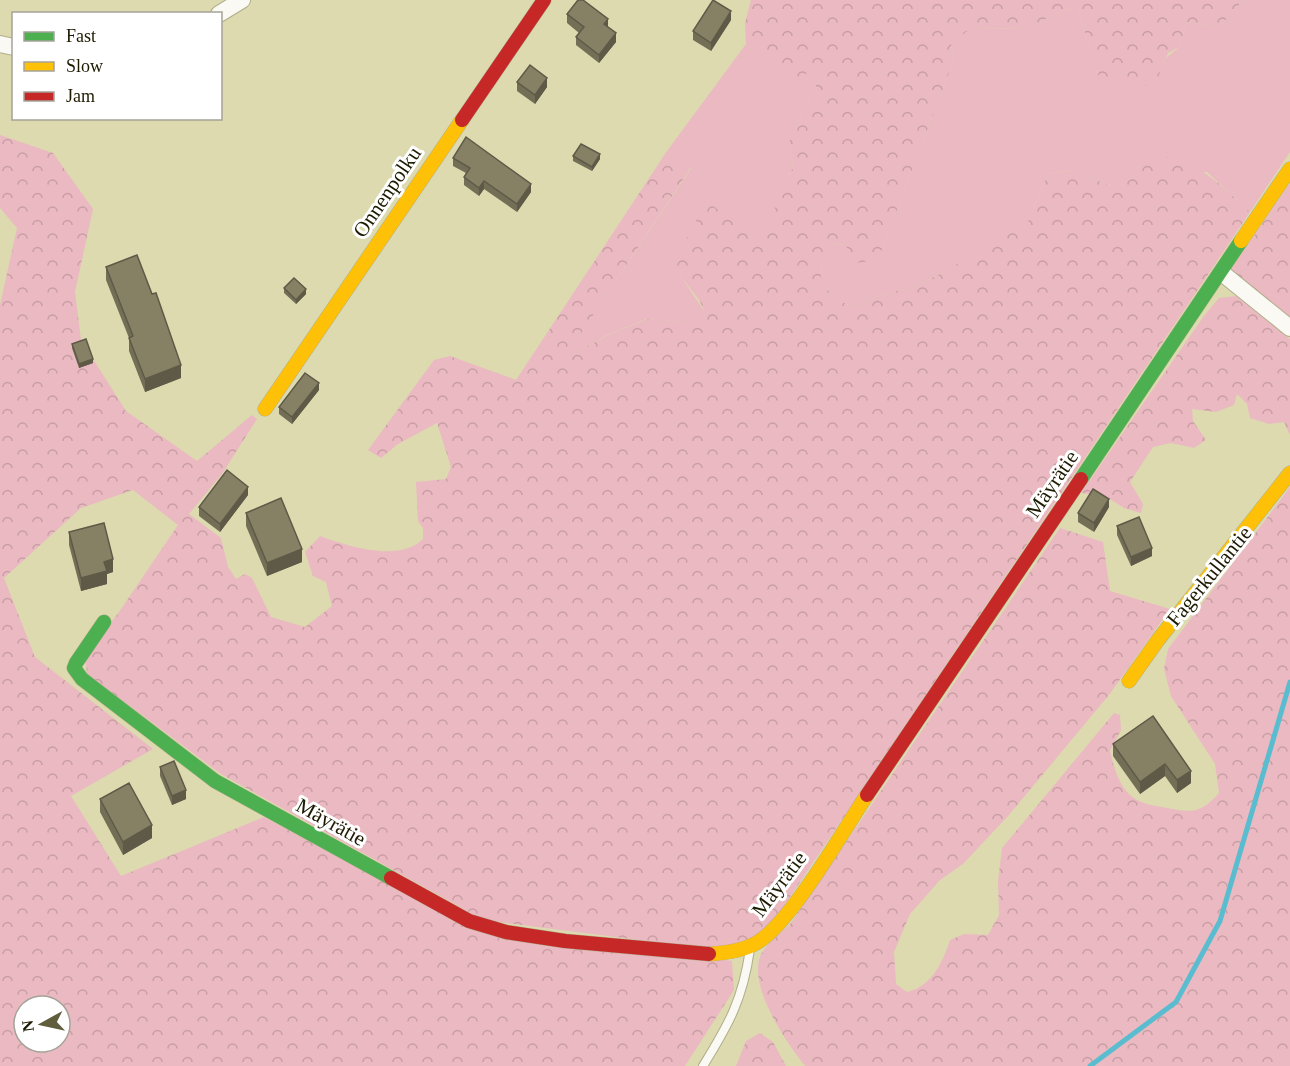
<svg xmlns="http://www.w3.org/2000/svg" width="1290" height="1066" font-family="'Times New Roman',serif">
  <defs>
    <pattern id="forest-crowns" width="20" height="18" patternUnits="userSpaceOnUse" patternTransform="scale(1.5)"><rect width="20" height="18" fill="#eab9c1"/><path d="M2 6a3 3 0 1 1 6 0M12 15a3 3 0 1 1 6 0" fill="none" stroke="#c89ea4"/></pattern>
  </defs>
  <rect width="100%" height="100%" fill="#dddaaf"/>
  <!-- green -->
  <path fill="#eab9c1" d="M1243,0H1290V152L1250,212L1207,172L1130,174L1109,185L1069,170L1048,174L1027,224L947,271L917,285L873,298L855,308L832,297L821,278L822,258L834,243L881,252L954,60L951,43L970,29L1027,28L1069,8L1078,10L1098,75L1157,80L1166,58L1179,47L1187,22L1220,27Z
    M746,44L775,72L818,66L823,71L789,142L793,167L768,225L743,230L707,202L673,265L709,318L685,322L646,319L607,335L563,360L692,167L667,151Z"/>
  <!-- forest -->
  <path fill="url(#forest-crowns)" fill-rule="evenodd" d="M751,0H1243L1220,27L1187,22L1179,47L1168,53L1157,80L1144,86L1098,75L1078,10L1069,8L1027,28L970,29L951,43L954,60L881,252L870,261L857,263L845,245L834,243L822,258L821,278L832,297L855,308L873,298L917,285L947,271L994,238L1027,224L1048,174L1069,170L1109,185C1123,177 1139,164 1154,159C1187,148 1228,192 1250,212L778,915L755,938L716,950L483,920L221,774L87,674L85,656L119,612L178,525L133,490L81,508L4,578L35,657L153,749L71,796L121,876L264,817L462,923L732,961L734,990L685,1066H0V305L17,228L0,208V135L53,153L93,209L75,292L81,340L126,411L197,461L252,415L257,419L222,474L189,514L221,538L228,567L236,579L245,574L252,578L271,617L305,627L332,606L326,582L313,576L305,552L320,536C347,546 399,563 423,539V528L418,521L416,482L446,479L451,467L437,423L398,444L381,458L368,450L434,360L450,356L516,380L667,151L692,166L564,359L608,335L647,319L685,322L708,318L699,300L672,265L707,201L743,230L768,224L793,167L789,142L823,71L818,67L800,77L775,72L746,44L745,23ZM24,1006H60V1042H24Z
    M1290,183V320L1230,271Z
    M1236,296L1290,339V435L1284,422L1269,424L1250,418L1247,404L1237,394L1234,405L1216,412L1192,409L1193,421L1206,440L1194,448L1171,443L1153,447L1130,482L1143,504L1141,513L1124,508L1105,496L1081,493L1204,316L1219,298Z
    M1290,487V1066H805C786,1042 749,988 760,957C764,945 782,932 791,923L1060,528L1103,542L1110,591L1170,609L1109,695L1008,816L963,864L940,880L910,914L894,952L896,984L907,992C931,987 943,962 950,940L964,934L988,935L999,915L998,881L1002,848L1114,713L1120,715L1121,730L1110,751C1113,764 1118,783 1128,793C1138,803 1149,805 1162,807C1189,812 1199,816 1219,793L1215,764L1171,696L1164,669L1168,649Z
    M760,1033L773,1042L786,1066H736L746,1041Z"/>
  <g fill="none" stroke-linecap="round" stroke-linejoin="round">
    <!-- stream -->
    <path stroke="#5abdcf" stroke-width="5" d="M1090,1066L1176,1002L1220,921L1290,682"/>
    <defs>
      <path id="lane" d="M703,1066C729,1024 743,999 750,949"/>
      <path id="street" d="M219,14L242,0
        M0,44L14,47
        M1222,273L1290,328"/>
      <path id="fast" d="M1081,479L1241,241
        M104,622L76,663L74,668L82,679L215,781L391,878"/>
      <path id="slow" d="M1241,241L1290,169
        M265,409L462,120
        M1129,681L1158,640L1290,473
        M709,954C725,953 744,951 758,942C791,922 843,831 867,795"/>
      <path id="jam" d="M462,120L544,0
        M867,795L1081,479
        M391,878L469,921L506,932L565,941L709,954"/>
    </defs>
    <!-- lane casing -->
    <use href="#lane" stroke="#b0ae8c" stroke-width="10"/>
    <!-- street casing -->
    <use href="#street" stroke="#b0ae8c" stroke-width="18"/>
    <!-- fast casing -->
    <use href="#fast" stroke="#b0ae8c" stroke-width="15"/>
    <!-- slow casing -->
    <use href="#slow" stroke="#b0ae8c" stroke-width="15"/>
    <!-- jam casing -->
    <use href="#jam" stroke="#b0ae8c" stroke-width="15"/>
    <!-- lane -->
    <use href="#lane" stroke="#faf9f3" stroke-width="8"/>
    <!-- street -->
    <use href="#street" stroke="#faf9f3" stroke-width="16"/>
    <!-- fast -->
    <use href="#fast" stroke="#4caf50" stroke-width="14"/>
    <!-- slow -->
    <use href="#slow" stroke="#ffc107" stroke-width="14"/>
    <!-- jam -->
    <use href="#jam" stroke="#c62828" stroke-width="14"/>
  </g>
  <!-- wall -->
  <path fill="#736f57" d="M567,14L608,27L616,42L599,63L576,45V37L579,33L567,23Z
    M731,20L711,51L693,40V31Z
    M517,82L547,87L535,104L517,91Z
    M573,156L600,159L592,171L573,161Z
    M453,158L531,192L517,212L484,189L479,196L464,185V177L466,173L453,166Z
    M106,267L181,378L145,392L129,351V338L106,280Z
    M284,288L306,294L296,304L284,293Z
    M72,344L93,363L79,368L72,348Z
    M319,390L292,424L279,414V407Z
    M248,495L220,532L199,516V507Z
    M1109,507L1094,532L1078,522V513Z
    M246,513L302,562L267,576L246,526Z
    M1117,526L1152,556L1131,566L1117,535Z
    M69,532L113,572L107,574V584L81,591L69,545Z
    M1153,716L1191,783L1177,793L1165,776L1140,794L1113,756V744Z
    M160,767L186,799L172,805L160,776Z
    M100,799L152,838L123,855L100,812Z"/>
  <!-- shaded-wall -->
  <path fill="#5e5a47" d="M731,11V20L711,51V43Z
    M608,19V28L604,24Z
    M616,33V42L599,63V55Z
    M547,78V87L535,104V95Z
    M600,154V159L592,171V167Z
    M484,181V189L479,196V188Z
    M531,184V192L517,212V204Z
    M306,289V294L296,304V300Z
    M93,359V363L79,368V364Z
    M181,365V378L145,392V379Z
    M319,383V390L292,424V417Z
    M248,487V495L220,532V524Z
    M1109,499V507L1094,532V523Z
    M1152,548V556L1131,566V557Z
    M302,549V562L267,576V563Z
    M113,559V572L107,574V584L81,591V578L104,562Z
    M1165,764V776L1140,794V782Z
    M1191,771V783L1177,793V780Z
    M186,790V799L172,805V796Z
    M152,825V838L123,855V842Z"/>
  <!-- building -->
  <path fill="#868165" stroke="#5e5a47" stroke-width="1.5" d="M578,0H583L608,19L604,24L616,33L599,55L576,37L584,27L567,14Z
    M713,0L731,11L711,43L693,31Z
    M530,65L547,78L535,95L517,82Z
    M466,137L531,184L517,204L484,181L479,188L464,177L470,168L453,158Z
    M581,144L600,154L592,167L573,156Z
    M137,255L152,294L156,293L181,365L145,379L129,338L133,336L106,267Z
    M294,278L306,289L296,300L284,288Z
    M86,339L93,359L79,364L72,344Z
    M305,373L319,383L292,417L279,407Z
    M227,470L248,487L220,524L199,507Z
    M1093,489L1109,499L1094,523L1078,513Z
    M281,498L302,549L267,563L246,513Z
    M1139,517L1152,548L1131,557L1117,526Z
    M104,523L113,559L104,562L107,571L81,578L69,532Z
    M1153,716L1191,771L1177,780L1165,764L1140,782L1113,744Z
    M174,761L186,790L172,796L160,767Z
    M129,783L152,825L123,842L100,799Z"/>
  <g text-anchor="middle" stroke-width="6" stroke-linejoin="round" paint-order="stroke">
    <!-- street labels -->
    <g font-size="21" fill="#1d1a00" stroke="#fff">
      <text transform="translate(387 192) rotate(-56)" y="7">Onnenpolku</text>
      <text transform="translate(1052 484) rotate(-56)" y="7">Mäyrätie</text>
      <text transform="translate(1209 576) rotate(-51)" y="7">Fagerkullantie</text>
      <text transform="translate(331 822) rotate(29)" y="7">Mäyrätie</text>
      <text transform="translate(779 884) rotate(-53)" y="7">Mäyrätie</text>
    </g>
  </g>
  <!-- legend -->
  <rect x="12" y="12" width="210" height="108" fill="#ffffff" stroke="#a5a399" stroke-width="1.5"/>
  <rect x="24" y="32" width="30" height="9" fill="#4caf50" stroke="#a5a399" stroke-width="1.5"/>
  <text x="66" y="42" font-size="18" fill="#1d1a00">Fast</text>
  <rect x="24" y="62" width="30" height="9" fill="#ffc107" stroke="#a5a399" stroke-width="1.5"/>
  <text x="66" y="72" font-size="18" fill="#1d1a00">Slow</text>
  <rect x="24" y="92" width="30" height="9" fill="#c62828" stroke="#a5a399" stroke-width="1.5"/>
  <text x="66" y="102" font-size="18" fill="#1d1a00">Jam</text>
  <!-- north arrow -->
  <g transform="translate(42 1024) rotate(262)"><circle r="28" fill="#ffffff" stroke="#a5a399" stroke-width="1.5"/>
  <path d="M0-4.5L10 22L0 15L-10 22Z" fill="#605d3d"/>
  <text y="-9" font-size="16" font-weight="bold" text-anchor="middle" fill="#1d1a00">N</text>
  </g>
</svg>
